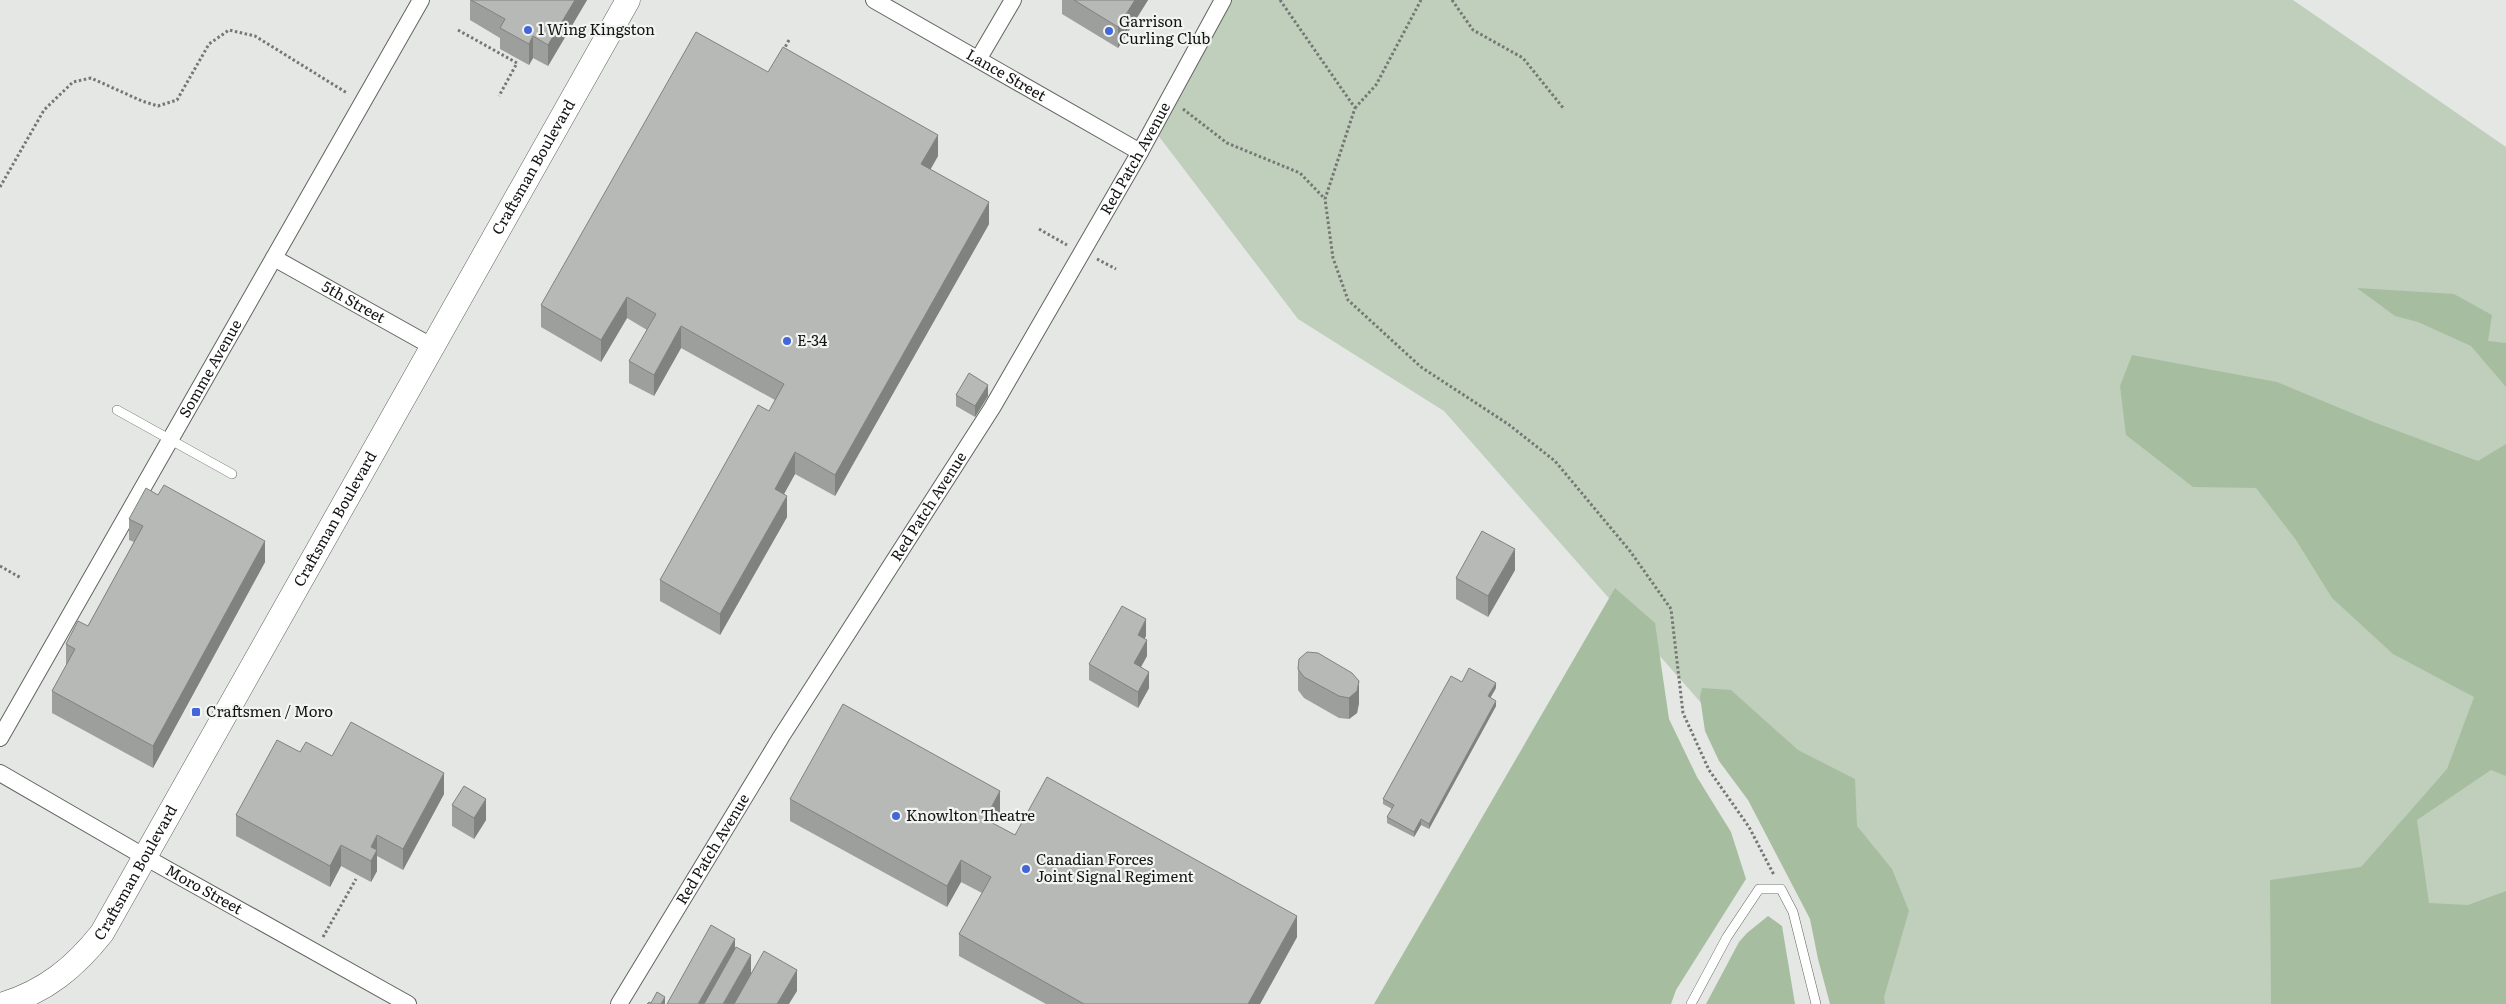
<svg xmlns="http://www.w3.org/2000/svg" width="2506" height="1004" font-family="Literata,serif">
  <rect width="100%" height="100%" fill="#e4e7e3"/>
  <!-- green -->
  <path fill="#bfcfbb" d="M1220,0H2293L2506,147V1004H1863L1740,747L1444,411L1298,319L1148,122Z"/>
  <!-- forest -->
  <path fill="#a6be9f" d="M2357,288L2454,294L2492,315L2488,341L2506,343V387L2471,346L2418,322L2395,316Z
    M2132,355L2277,382L2371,421L2478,461L2506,444V776L2491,770L2417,820L2429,903L2468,905L2506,891V1004H2271L2270,880L2361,867L2447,769L2474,697L2393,654L2332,598L2296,540L2256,488L2193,487L2126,435L2120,386Z
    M1615,588L1655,623L1669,719L1697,777L1731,832L1746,879L1676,990L1671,1004H1374Z
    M1702,688L1731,690L1798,750L1855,779L1857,826L1892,869L1909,911L1884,997L1885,1004H1830L1818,959L1810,919L1748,800L1719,761L1705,731L1700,697Z
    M1768,916L1782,926L1795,1004H1706L1739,942L1747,933Z"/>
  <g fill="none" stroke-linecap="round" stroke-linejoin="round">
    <defs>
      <path id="lane" d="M117,410L232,474
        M1691,1004L1727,937L1759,889H1781L1793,912L1816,1004"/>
      <g id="street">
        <path id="s1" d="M874,0L1140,152"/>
        <path d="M979,58L1013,0"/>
        <path id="s2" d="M274,258L433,347"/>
        <path id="s3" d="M0,738L421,0"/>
        <path id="s4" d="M0,773L145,857L408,1004"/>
        <path id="s5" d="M619,1004L781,737L992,408L1140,152L1223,0"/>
      </g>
      <g id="secondary">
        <path id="s6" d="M4,1004C46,991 75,967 102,933L628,0"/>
      </g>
    </defs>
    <!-- lane casing -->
    <use href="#lane" stroke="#616460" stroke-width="10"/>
    <!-- street casing -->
    <use href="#street" stroke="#616460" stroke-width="18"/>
    <!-- secondary casing -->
    <use href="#secondary" stroke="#616460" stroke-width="25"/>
    <!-- path -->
    <path stroke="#757775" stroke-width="3" stroke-dasharray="2.5 2.5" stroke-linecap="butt" d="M1280,0L1355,108L1325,199L1333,258L1348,300L1421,367L1508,424L1555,461L1630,551L1671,609L1683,713L1709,770L1749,827L1774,875
      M1452,0L1473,30L1523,58L1564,109
      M458,30L517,63L499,96
      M783,51L790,38
      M1355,108L1376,85L1421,0
      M1183,109L1227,143L1300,173L1325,199
      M0,187L44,110L73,82L91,78L142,101L158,106L177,100L209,44L229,30L255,36L347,93
      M1039,229L1067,245
      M1097,259L1116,269
      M0,566L21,578
      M323,937L356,879"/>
    <!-- lane -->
    <use href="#lane" stroke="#fff" stroke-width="9"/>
    <!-- street -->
    <use href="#street" stroke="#fff" stroke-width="16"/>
    <!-- secondary -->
    <use href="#secondary" stroke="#fff" stroke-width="24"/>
  </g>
  <!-- wall -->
  <path fill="#9d9f9d" d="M470,0H587L548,66L533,58L529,65L500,49V38L470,20Z
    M1062,0H1148L1118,48L1062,14Z
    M768,72L938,156L930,170L989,224L835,496L795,474L784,494L787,517L720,635L660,601V580L769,411L775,400L681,348L654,396L629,383V361L647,330L627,318L601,362L541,327V305Z
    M956,395L988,396L975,417L956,406Z
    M129,519L265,562L153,768L52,713V691L66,666V644L88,626L134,542L129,540Z
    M1515,570L1488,617L1456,599V578Z
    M1146,636L1144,639L1147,656L1141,667L1149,688L1138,708L1089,680V664Z
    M1298,669L1359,703L1357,713L1349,719L1339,718L1304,698L1298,690Z
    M1496,688L1490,698L1496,706L1429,829L1421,825L1414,837L1387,823V817L1392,809L1383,804V799Z
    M332,756L444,794L403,870L377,856V871L371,882L341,866L330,887L236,836V815Z
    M790,799L1000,812L994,824L1015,835L1297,937L1260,1004H1046L959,956V934L982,893L961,882L947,907L790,821Z
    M452,805L486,820L474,839L452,826Z"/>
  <!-- shaded-wall -->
  <path fill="#7f827f" d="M575,0H587L548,66V45Z
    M1135,0H1148L1118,48V27Z
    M533,36V58L529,65V44Z
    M938,135V156L921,186V164Z
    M989,202V224L835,496V475Z
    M627,297V318L601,362V340Z
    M681,326V348L654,396V375Z
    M988,385V396L975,417V406Z
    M795,452V474L775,510V489Z
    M787,496V517L720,635V614Z
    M265,541V562L153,768V746Z
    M1515,549V570L1488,617V596Z
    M1146,619V636L1138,651V635Z
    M1147,640V656L1134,679V663Z
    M1149,672V688L1138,708V692Z
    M1359,681V703L1357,713L1349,719V698Z
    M1496,683V688L1488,702V696Z
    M1496,701V706L1429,829V824Z
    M444,773V794L403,870V849Z
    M1000,791V812L985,840V819Z
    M486,799V820L474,839V818Z
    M1421,819V825L1414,837V832Z
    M377,835V871L371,882V847Z
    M341,845V866L330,887V866Z
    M961,860V882L947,907V886Z
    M1297,916V937L1260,1004H1248Z
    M735,939V960L710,1004H698Z
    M751,955V977L735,1004H723Z
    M797,970V991L789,1004H777Z
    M665,997V1004H661Z"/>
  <!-- building -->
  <path fill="#b6b9b6" stroke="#7f827f" d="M471,0H575L548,45L533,36L529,44L500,28L505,19Z
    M1074,0H1135L1118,27Z
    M696,32L768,72L783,47L938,135L921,164L989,202L835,475L795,452L775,489L787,496L720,614L660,580L758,405L769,411L784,384L681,326L654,375L629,361L656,314L627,297L601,340L541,305Z
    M969,373L988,385L975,406L956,395Z
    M164,485L265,541L153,746L52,691L75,649L66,644L78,621L88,626L143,526L129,519L146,488L158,495Z
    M1482,531L1515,549L1488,596L1456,578Z
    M1122,606L1146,619L1138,635L1147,640L1134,663L1149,672L1138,692L1089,664Z
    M1307,652L1318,653L1352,673L1359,681L1357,691L1349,698L1339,696L1304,677L1298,669L1299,659Z
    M1469,668L1496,683L1488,696L1496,701L1429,824L1421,819L1414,832L1387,817L1394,805L1383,799L1451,676L1462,682Z
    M843,704L1000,791L985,819L1015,835L1047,777L1297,916L1248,1004H1084L959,934L991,877L961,860L947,886L790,799Z
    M351,722L444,773L403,849L377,835L371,847L377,850L371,861L341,845L330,866L236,815L277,740L300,752L306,742L332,756Z
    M464,786L486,799L474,818L452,805Z
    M711,925L735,939L698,1004H667Z
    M736,947L751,955L723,1004H704Z
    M764,951L797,970L777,1004H734Z
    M657,992L665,997L661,1004H647L649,1002L651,1003Z"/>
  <!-- markers -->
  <g fill="#4366d8" stroke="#f1f4f0" stroke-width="2">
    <circle cx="528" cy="30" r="5"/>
    <circle cx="1109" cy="31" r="5"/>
    <circle cx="787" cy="341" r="5"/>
    <rect x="191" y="707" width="10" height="10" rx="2.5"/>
    <circle cx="896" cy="816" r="5"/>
    <circle cx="1026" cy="869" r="5"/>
  </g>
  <g text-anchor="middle" stroke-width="4.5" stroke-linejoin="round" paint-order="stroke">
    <!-- poi labels -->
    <g font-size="15" fill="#121312" stroke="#f1f4f0" text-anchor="start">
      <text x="1119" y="27">Garrison<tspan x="1119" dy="17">Curling Club</tspan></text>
      <text x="538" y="35">1 Wing Kingston</text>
      <text x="797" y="346">E-34</text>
      <text x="206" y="717">Craftsmen / Moro</text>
      <text x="906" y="821">Knowlton Theatre</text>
      <text x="1036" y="865">Canadian Forces<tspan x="1036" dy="17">Joint Signal Regiment</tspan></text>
    </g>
    <!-- street labels -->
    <g font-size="15" fill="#121312" stroke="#f1f4f0">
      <text dy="5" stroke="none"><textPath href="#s1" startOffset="152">Lance Street</textPath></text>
      <text dy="5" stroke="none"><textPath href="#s5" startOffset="991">Red Patch Avenue</textPath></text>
      <text dy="5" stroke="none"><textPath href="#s6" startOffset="1002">Craftsman Boulevard</textPath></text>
      <text dy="5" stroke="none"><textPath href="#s2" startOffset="91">5th Street</textPath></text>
      <text dy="5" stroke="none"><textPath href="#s3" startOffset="425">Somme Avenue</textPath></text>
      <text dy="5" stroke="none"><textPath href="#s5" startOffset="586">Red Patch Avenue</textPath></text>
      <text dy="5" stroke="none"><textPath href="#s6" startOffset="598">Craftsman Boulevard</textPath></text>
      <text dy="5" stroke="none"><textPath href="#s5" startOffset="181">Red Patch Avenue</textPath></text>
      <text dy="5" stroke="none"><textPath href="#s6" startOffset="192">Craftsman Boulevard</textPath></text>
      <text dy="5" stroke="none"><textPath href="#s4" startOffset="235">Moro Street</textPath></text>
    </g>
  </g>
</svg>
